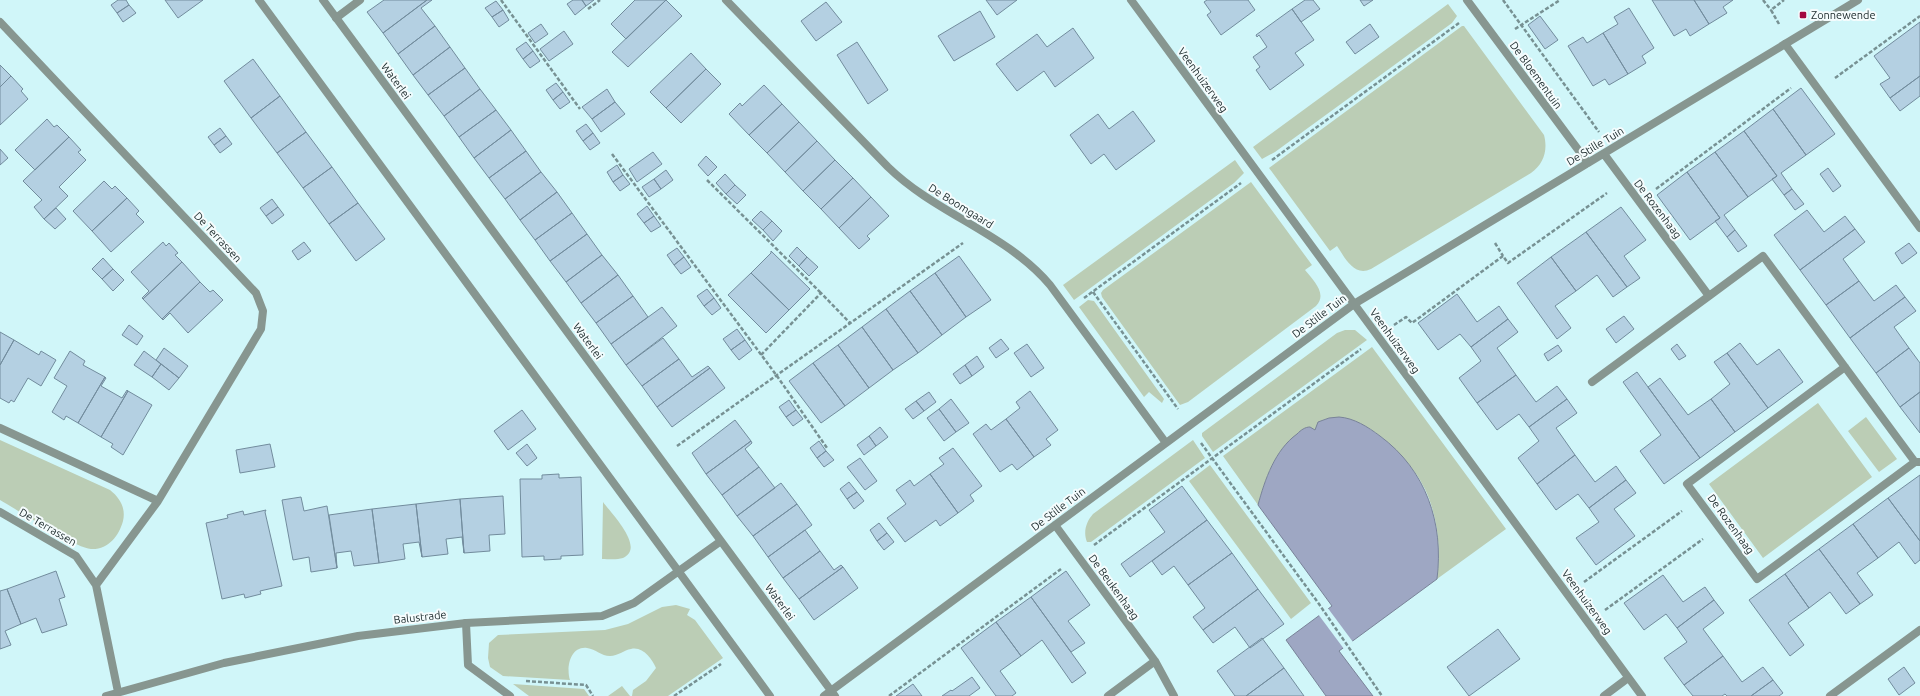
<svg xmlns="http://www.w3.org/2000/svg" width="1920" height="696" font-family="Ubuntu,sans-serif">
  <rect width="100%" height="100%" fill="#d0f6f9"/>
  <!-- green -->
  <path fill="#bbcdb5" d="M1448,4L1457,16L1452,23L1275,152L1262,159L1253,147Z
    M1462,26H1464L1544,135C1548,150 1544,164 1531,173L1371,269C1354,277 1345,258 1337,246L1330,251L1269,168Z
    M1235,160L1244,173L1234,183L1074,300L1063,285Z
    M1251,182L1312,265L1305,270C1313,280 1328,294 1316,306L1188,402L1180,405L1102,297L1101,293L1103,290Z
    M1088,300L1094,301L1164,399L1162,403L1149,392L1144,397L1079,307Z
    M1345,330H1355L1367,340L1213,452L1202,436V433L1337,333Z
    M1372,347L1506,529L1437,579C1441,549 1438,517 1425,489C1412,461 1370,417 1336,418C1332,418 1326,418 1322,421C1319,423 1317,428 1315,431L1310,427C1277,444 1268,470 1258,505L1223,456Z
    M1818,403L1872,477L1763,558L1709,484Z
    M1866,417L1897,459L1879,472L1848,431Z
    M0,440L110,490C120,498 126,508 123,521C119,536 108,550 91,549C75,548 18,510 0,500Z
    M1193,440L1205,458L1091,542H1087C1083,532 1086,522 1093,514Z
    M1210,465L1311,603L1291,619L1189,481Z
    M603,502C611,513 646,548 623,558C617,560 608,559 602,559Z
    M676,605L690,609L687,615L695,620L723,658L668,696H632L633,690L646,681L656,668C652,659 643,646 631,649C624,650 618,656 610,656C601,656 596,649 587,648C570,646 566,668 570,680L503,676L490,667L488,658L489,643L498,635L605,630L628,624L662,607Z
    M513,684L584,689L589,696H529Z
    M622,686L630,696H608Z"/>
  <!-- water -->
  <path fill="#9ea7c3" stroke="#798398" d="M1339,417C1354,418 1368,427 1380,436C1426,470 1444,523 1437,579L1339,651L1373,696H1326L1286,640L1332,606L1258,505C1265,479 1275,450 1297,434C1301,430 1305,427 1310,427L1315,430L1318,422L1329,418Z"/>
  <!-- pier -->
  <path fill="#d0f6f9" d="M1327,607L1353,642L1344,649L1318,614Z"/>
  <!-- building -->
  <path fill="#b4d0e2" stroke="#728c9d" d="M118,0H126L129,5L117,13L111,5Z
    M165,0H203L178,18Z
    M384,0H427L383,33L367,12Z
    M427,0H432L421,8L435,26L398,54L383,33Z
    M573,0H582L586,6L575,15L567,4Z
    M582,0H594L586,6Z
    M635,0H666L626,39L611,24Z
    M666,0L682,16L628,67L612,52Z
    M986,0H1017L997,15Z
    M1207,0H1248L1255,10L1221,35L1207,15L1211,12L1204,2Z
    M1305,0H1313L1320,9L1301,22L1292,9Z
    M1360,0H1373L1364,6Z
    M1652,0H1694L1709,24L1690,36L1686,29L1674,36Z
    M1694,0H1733L1723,7L1727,13L1709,24Z
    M496,1L503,10L492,17L485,8Z
    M826,2L842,22L816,41L801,21Z
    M129,5L136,13L123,22L117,13Z
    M1629,8L1654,48L1642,56L1646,63L1628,74L1603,33L1618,24L1614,17Z
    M1292,9L1314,40L1295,53L1304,65L1270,90L1256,70L1260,67L1253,57L1267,47L1259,35L1257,37L1256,35Z
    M503,10L509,20L499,27L492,17Z
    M980,11L995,37L954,61L938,36Z
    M1540,16L1558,40L1545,49L1528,25Z
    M1920,22V76L1890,98L1880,84L1890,78L1874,56Z
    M541,24L548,34L535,43L528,33Z
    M1370,24L1379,37L1355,54L1346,42Z
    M435,26L450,47L413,75L398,54Z
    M1073,28L1094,58L1055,87L1044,71L1017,91L996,64L1037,34L1047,47Z
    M564,31L573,44L549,61L540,49Z
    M1603,33L1628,74L1609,85L1605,79L1593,86L1568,46L1583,37L1587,43Z
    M526,42L533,51L523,59L516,49Z
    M857,42L888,90L868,104L837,55Z
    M450,47L465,68L428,95L413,75Z
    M533,51L540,61L530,68L523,59Z
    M691,53L706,69L666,108L650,92Z
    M253,59L280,96L251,118L224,81Z
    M0,65L11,76L0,87Z
    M465,68L480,89L444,116L428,95Z
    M706,69L721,84L681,123L666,108Z
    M11,76L23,89L21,91L28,99L0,125V87Z
    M1920,76V96L1900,111L1890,98Z
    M556,83L563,92L553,100L546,90Z
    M764,85L782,104L749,135L729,114L740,103L742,106Z
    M1801,88L1835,134L1806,155L1773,109Z
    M480,89L496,110L459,137L444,116Z
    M607,89L615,102L592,119L582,107Z
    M563,92L570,102L560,109L553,100Z
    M280,96L306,132L277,153L251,118Z
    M615,102L625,114L601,132L592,119Z
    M782,104L799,122L767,153L749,135Z
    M1773,109L1806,155L1781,173L1792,189L1784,195L1772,179L1777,176L1744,131Z
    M496,110L511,130L474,158L459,137Z
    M1133,111L1155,141L1116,170L1104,154L1091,164L1070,135L1098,114L1109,129Z
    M47,119L54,127L57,125L69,137L35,170L15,150Z
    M799,122L817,141L785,172L767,153Z
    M586,124L593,133L583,141L576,131Z
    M220,128L226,136L214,145L208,137Z
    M511,130L526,151L489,178L474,158Z
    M1744,131L1777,176L1748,197L1715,152Z
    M306,132L332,167L303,188L277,153Z
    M593,133L600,143L590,150L583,141Z
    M226,136L232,144L220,153L214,145Z
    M69,137L81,150L78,152L86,160L59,187L68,196L44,219L34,207L42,200L23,181Z
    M817,141L835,160L803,191L785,172Z
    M0,149L8,158L0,165Z
    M526,151L541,172L505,199L489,178Z
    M653,152L662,164L637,182L629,169Z
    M1715,152L1748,197L1724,215L1735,230L1727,237L1715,221L1720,218L1687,172Z
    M706,156L717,167L708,176L698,165Z
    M835,160L853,178L821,209L803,191Z
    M617,165L623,175L613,182L607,172Z
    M332,167L358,203L329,224L303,188Z
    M1828,168L1841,186L1833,192L1820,174Z
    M666,170L673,180L661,189L654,179Z
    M541,172L557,192L520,220L505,199Z
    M1687,172L1720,218L1690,240L1657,195Z
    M725,174L735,185L726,194L716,183Z
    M623,175L630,184L620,191L613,182Z
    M853,178L871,197L839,228L821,209Z
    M654,179L661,189L649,197L642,187Z
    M104,181L112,189L115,186L127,198L92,231L73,211Z
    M735,185L746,195L737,204L726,194Z
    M1792,189L1804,204L1795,210L1784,195Z
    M557,192L572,213L535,240L520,220Z
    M871,197L889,216L867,236L870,239L859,249L839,228Z
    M127,198L139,211L136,214L144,222L111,252L92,231Z
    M272,199L278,207L266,216L260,208Z
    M358,203L385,239L356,261L329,224Z
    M647,206L654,216L644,223L637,214Z
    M278,207L284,215L272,224L266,216Z
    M1621,207L1646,240L1624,256L1640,278L1627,287L1586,232Z
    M56,208L66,219L55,229L44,219Z
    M1807,210L1824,232L1845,216L1855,229L1800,270L1774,235Z
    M761,211L772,221L763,230L752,220Z
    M572,213L587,234L550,261L535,240Z
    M654,216L661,226L651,232L644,223Z
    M772,221L782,231L773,241L763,230Z
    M1855,229L1865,242L1843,259L1859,281L1826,305L1800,270Z
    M1735,230L1747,246L1738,252L1727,237Z
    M1586,232L1627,287L1613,297L1597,275L1576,291L1551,257Z
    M587,234L602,255L566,282L550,261Z
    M163,242L166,246L169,243L178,253L175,255L182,262L143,299L142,298L149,291L131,272Z
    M304,242L311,251L298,260L292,251Z
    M1909,243L1917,253L1902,264L1895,253Z
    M797,247L807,257L799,266L789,256Z
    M677,248L684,257L674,265L667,255Z
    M771,251L810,289L789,310L751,273L771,253Z
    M602,255L618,275L581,303L566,282Z
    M959,256L991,300L966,317L935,273Z
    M684,257L691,267L681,274L674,265Z
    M807,257L818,267L809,276L799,266Z
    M1551,257L1576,291L1555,306L1571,328L1557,339L1517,283Z
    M103,258L113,269L102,279L92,269Z
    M182,262L200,282L162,319L143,299Z
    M113,269L124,280L113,291L102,279Z
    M751,273L789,310L766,333L728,295Z
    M935,273L966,317L942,335L910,291Z
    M618,275L633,296L596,323L581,303Z
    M1859,281L1874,301L1896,285L1905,297L1850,338L1826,305Z
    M200,282L210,292L213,290L223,300L188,333L170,313L163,320L162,319Z
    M707,289L714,298L704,306L697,296Z
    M910,291L942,335L918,353L886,309Z
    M1457,294L1477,322L1499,306L1508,319L1471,347L1460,334L1438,350L1418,323Z
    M633,296L648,317L611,344L596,323Z
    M1905,297L1916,311L1894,327L1909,348L1876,373L1850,338Z
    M714,298L721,308L712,315L704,306Z
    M662,307L677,326L626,365L611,344Z
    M886,309L918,353L893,370L862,327Z
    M1624,316L1634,329L1616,343L1606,329Z
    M1508,319L1518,332L1497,348L1516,375L1477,403L1459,378L1481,361L1471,347Z
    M129,325L143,336L137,345L122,335Z
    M862,327L893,370L869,388L838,345Z
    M737,329L745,340L731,350L723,339Z
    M0,332L14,340L0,365Z
    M663,338L679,359L642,386L626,365Z
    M1001,339L1009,349L996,358L989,348Z
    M14,340L39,355L41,351L56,360L41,386L28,378L14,402L11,400L9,403L0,398V365Z
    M745,340L752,350L739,360L731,350Z
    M1740,343L1757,365L1779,349L1803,382L1768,408L1727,353Z
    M1027,344L1044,368L1031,377L1014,353Z
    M1677,344L1686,356L1679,360L1671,349Z
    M838,345L869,388L845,406L813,363Z
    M1558,345L1562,351L1548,361L1544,354Z
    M164,348L188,366L179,378L156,360Z
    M1909,348L1920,363V392L1900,407L1876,373Z
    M70,351L85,361L83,365L105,377L78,423L66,416L64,420L52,412L67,386L54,378Z
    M144,351L161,364L152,377L134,365Z
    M1727,353L1768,408L1735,432L1711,399L1730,384L1714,362Z
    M977,356L984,367L972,376L965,365Z
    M679,359L692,377L708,366L710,368L657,407L642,386Z
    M813,363L845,406L821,423L789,381Z
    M161,364L179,378L169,390L152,377Z
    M965,365L972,376L960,384L953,374Z
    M710,368L725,388L672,427L657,407Z
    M1637,372L1700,458L1664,484L1640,451L1661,435L1623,382Z
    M1516,375L1536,402L1557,386L1567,399L1529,427L1519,414L1497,430L1477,403Z
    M105,377L106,378L101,386L122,398L127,390L128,391L101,437L78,423Z
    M1660,378L1688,415L1711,399L1735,432L1700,458L1648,387Z
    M128,391L152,405L123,455L111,447L113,444L101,437Z
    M1030,391L1058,430L1046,439L1051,445L1034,457L1006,419L1020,408L1016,402Z
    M929,392L936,402L924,411L916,401Z
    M1920,392V433L1900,407Z
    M951,399L969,423L956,432L939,409Z
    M1567,399L1577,413L1556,428L1575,455L1537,484L1518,458L1539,441L1529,427Z
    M789,400L796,410L786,417L779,407Z
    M916,401L924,411L913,419L905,409Z
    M939,409L956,432L944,441L927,418Z
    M522,410L536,429L508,450L494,431Z
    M796,410L803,419L793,426L786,417Z
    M1006,419L1034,457L1017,470L1012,464L1000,472L973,434L986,424L991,430Z
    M735,420L751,441L706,474L692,453Z
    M880,427L888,437L876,446L869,436Z
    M869,436L876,446L864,455L857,445Z
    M751,441L752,443L745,449L759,467L722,495L706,474Z
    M819,441L826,451L817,458L810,448Z
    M270,444L275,467L240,473L236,450Z
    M527,444L537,458L527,466L516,453Z
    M953,448L982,486L970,495L974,501L958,513L930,474L944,464L939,458Z
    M826,451L834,460L824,467L817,458Z
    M1575,455L1595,482L1616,466L1626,480L1589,508L1578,494L1556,510L1537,484Z
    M860,458L877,481L865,490L847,467Z
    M759,467L775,488L737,516L722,495Z
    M559,474V478L581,477L583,555L561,556V559L544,560V556L522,557L520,479H542V475Z
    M930,474L958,513L940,526L936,520L905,542L887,518L906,504L896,490L910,480L914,486Z
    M1920,475V541L1888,498Z
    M1626,480L1636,493L1614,509L1635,536L1596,565L1576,538L1599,522L1589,508Z
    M849,482L857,492L847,499L840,489Z
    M781,483L797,504L753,536L737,516Z
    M1182,486L1207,520L1130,577L1121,564L1165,532L1149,510Z
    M857,492L864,501L854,509L847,499Z
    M503,496L505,534L489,535L490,551L464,553L460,499Z
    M301,497L304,511L327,506L337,568L311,572L309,557L293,560L282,500Z
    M1888,498L1920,541V560L1915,564L1899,542L1878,558L1853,524Z
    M460,499L464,553L462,537L446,539L448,554L422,557L416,504Z
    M416,504L422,557L419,542L403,544L405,559L379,563L372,509Z
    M797,504L812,525L768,557L753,536Z
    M372,509L379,563L354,566L351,551L336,553L337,568L329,515Z
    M266,510L265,512L282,586L260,591L261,594L245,598L244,594L222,599L206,523L228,518L227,515L243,511L244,515Z
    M1207,520L1232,553L1188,585L1174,566L1162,575L1152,561Z
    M879,523L887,533L877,541L870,530Z
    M1853,524L1878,558L1857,573L1873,595L1860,604L1819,549Z
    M805,530L820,551L783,578L768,557Z
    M887,533L894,542L884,550L877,541Z
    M1819,549L1860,604L1846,614L1830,592L1809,608L1785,574Z
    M820,551L834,570L841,565L843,567L799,599L783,578Z
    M1232,553L1258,589L1203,630L1193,617L1205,608L1188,585Z
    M843,567L858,588L814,620L799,599Z
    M56,571L65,597L59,599L67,625L42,633L36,618L21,624L7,589Z
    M1066,571L1090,605L1068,621L1085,643L1071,652L1031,597Z
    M1785,574L1809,608L1788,623L1804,645L1790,656L1749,600Z
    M1663,575L1683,602L1705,587L1714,600L1677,628L1666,614L1644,630L1624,603Z
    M7,589L21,624L5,631L11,645L0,649V591Z
    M1258,589L1284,624L1250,648L1235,627L1213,643L1203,630Z
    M1031,597L1086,673L1072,683L1042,640L1021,656L996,622Z
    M1714,600L1724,613L1703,629L1723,656L1684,685L1664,658L1687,642L1677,628Z
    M996,622L1021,656L1000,671L1016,693L1012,696H996L961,648Z
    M1498,629L1520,659L1469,696L1447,667Z
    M1262,638L1284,668L1246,696H1235L1217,671Z
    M1723,656L1742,682L1763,667L1773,680L1751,696H1727L1725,694L1722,696H1693L1684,685Z
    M1904,667L1915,683L1899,695L1888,679Z
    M1284,668L1304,696H1246Z
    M972,677L980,688L969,696H942L951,690L952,691Z
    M1773,680L1783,693L1779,696H1751Z
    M913,684L922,696H896Z"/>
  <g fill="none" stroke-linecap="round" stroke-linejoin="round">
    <!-- path -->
    <path stroke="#779193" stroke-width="2.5" stroke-dasharray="4 2" stroke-linecap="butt" d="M501,0L580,109
      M1503,0L1599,132
      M1763,0L1771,10
      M588,9L600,0
      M1779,24L1771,10L1784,0
      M1515,29L1560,0
      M1835,78L1920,16
      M612,154L777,376L827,448
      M1272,160L1459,23
      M707,180L821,293
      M1656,189L1791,88
      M1495,243L1503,256
      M1093,292L1178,409
      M1084,298L1241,183
      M1394,325L1406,317L1412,323L1503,256L1508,263L1607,193
      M761,355L821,293L850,323
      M1201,443L1319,604L1382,696
      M677,446L963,243
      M1094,545L1361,349
      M1584,582L1682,511
      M1605,610L1703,539
      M526,681L586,685L593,696
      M674,696L721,664
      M889,696L1061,569"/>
    <!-- service -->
    <path stroke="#879690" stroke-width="8" d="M1785,44L1920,228
      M466,623L468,665L510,696
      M1604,696L1628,678"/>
    <!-- pedestrian -->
    <path stroke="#879690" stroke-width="8" d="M336,18L360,0"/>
    <!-- minor -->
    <path stroke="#879690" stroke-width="8" d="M259,0L770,696
      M323,0L835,696
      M726,0L888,167C936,214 1006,233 1050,285L1166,443
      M1131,0L1642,696
      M1467,0L1588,163
      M0,22L256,293L263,311L261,329L158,501
      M1604,154L1709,296L1763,256L1915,462H1920
      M1845,367L1687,484L1757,579L1915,462
      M1592,382L1709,296
      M0,428L158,501L96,585
      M0,512L76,556L96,585L118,692
      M1055,525L1155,661L1174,696
      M106,696L224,663L358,636L466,623L602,616L634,603L721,541
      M824,696L1354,304L1858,0
      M1108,696L1155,661
      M1830,696L1920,630"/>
  </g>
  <!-- markers -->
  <rect fill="#a40940" stroke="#f5fcfd" stroke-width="1.5" x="1799" y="11" width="8" height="8" rx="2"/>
  <g text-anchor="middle" stroke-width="4" stroke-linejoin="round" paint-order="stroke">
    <!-- poi labels -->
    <g font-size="11" fill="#223032" stroke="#f5fcfd" text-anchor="start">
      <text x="1811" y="19">Zonnewende</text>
    </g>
    <!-- street labels -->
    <g font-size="11" fill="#223032" stroke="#f5fcfd">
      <text transform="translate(1536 75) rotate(54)" y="4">De Bloementuin</text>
      <text transform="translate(1203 80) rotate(54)" y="4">Veenhuizerweg</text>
      <text transform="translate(396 81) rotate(54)" y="4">Waterlei</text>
      <text transform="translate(1595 146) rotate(-31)" y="4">De Stille Tuin</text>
      <text transform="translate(961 206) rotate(32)" y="4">De Boomgaard</text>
      <text transform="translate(1658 209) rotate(53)" y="4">De Rozenhaag</text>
      <text transform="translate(218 237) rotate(47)" y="4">De Terrassen</text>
      <text transform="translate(1319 316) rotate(-37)" y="4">De Stille Tuin</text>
      <text transform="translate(588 341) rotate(54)" y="4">Waterlei</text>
      <text transform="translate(1395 341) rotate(54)" y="4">Veenhuizerweg</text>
      <text transform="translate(1058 509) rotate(-37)" y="4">De Stille Tuin</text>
      <text transform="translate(1731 524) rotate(54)" y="4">De Rozenhaag</text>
      <text transform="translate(48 527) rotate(30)" y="4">De Terrassen</text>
      <text transform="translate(1114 587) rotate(54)" y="4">De Beukenhaag</text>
      <text transform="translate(780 602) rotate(54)" y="4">Waterlei</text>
      <text transform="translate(1587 602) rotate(54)" y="4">Veenhuizerweg</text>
      <text transform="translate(420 617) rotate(-6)" y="4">Balustrade</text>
    </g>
  </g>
</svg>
